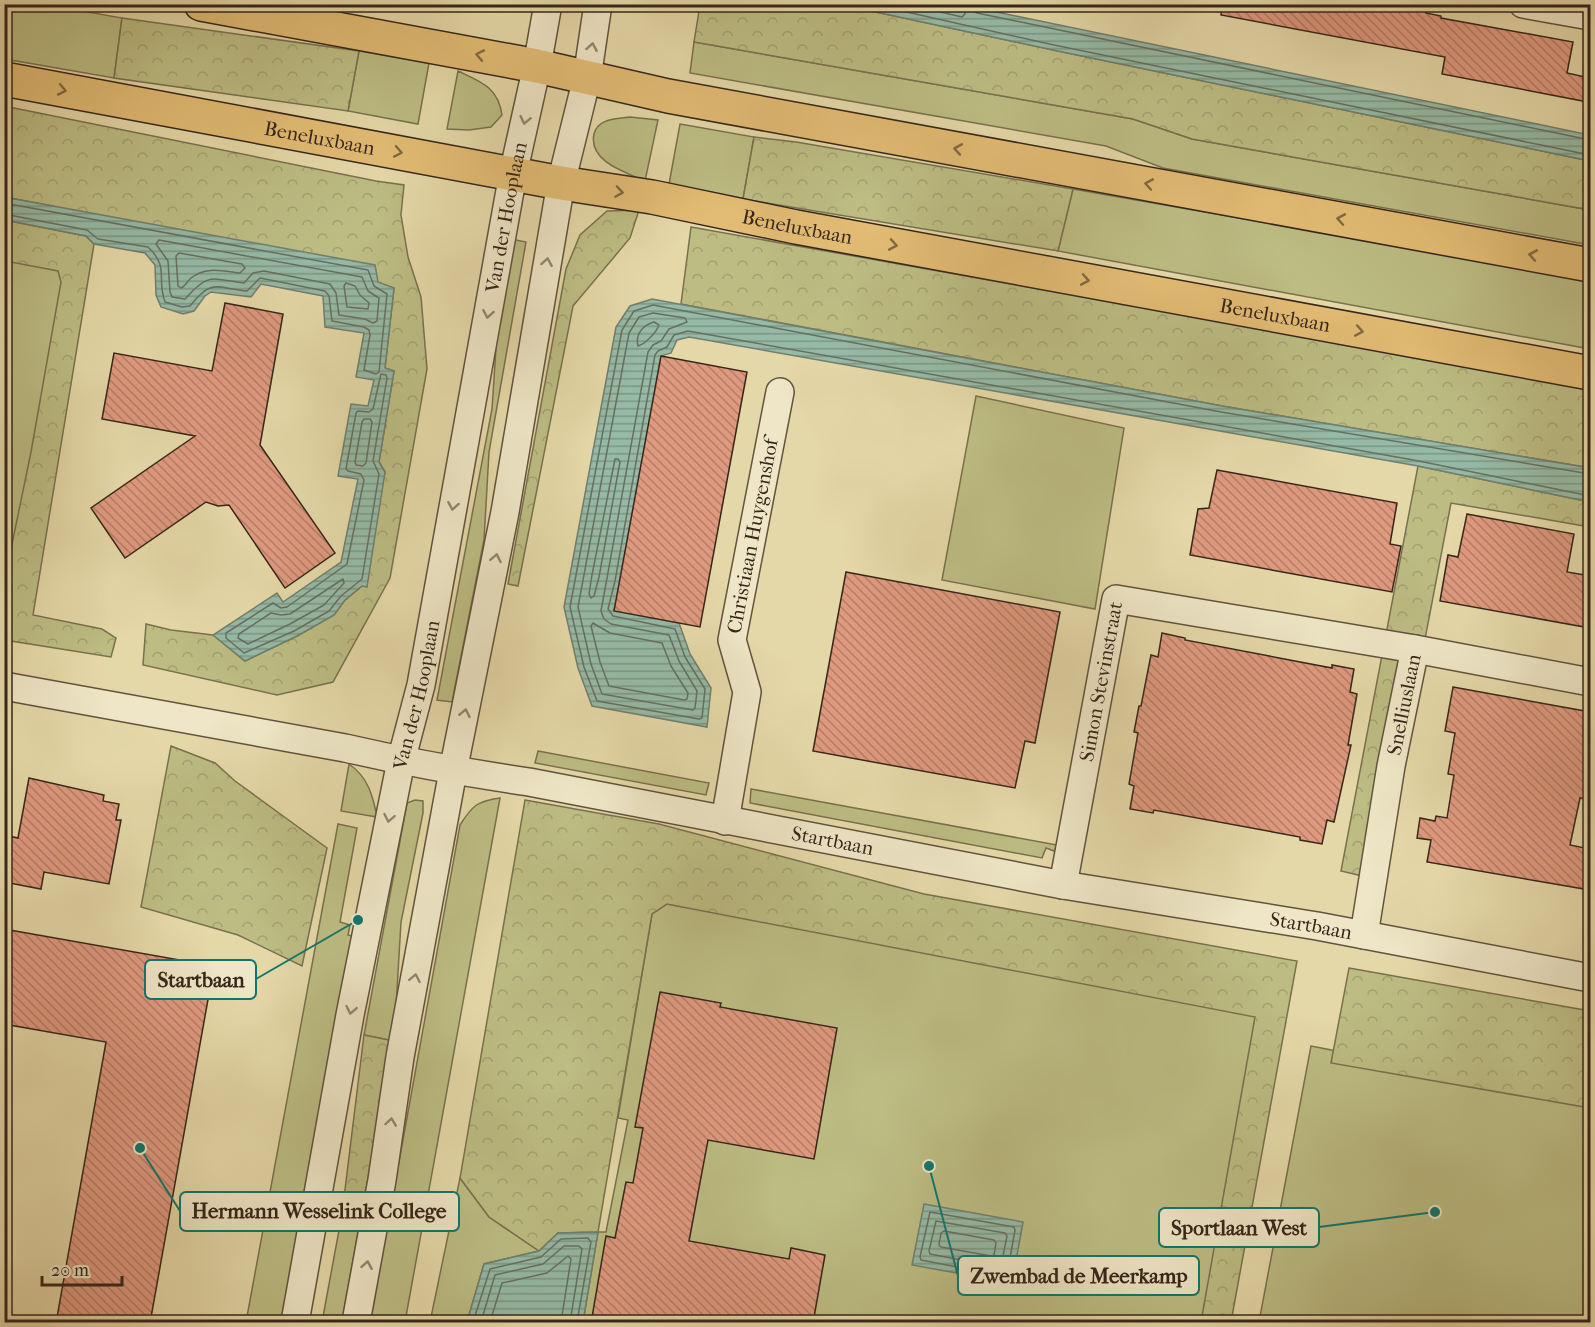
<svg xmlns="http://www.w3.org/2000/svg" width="1595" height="1327" font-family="'IM FELL French Canon',serif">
  <defs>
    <pattern id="forest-crowns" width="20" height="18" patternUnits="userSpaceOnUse" patternTransform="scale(1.5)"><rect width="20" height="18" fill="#bcbc83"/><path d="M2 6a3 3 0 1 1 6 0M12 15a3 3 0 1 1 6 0" fill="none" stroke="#a2a171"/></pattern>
    <pattern id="water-rules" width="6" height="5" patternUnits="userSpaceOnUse" patternTransform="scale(1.5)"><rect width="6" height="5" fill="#96baa6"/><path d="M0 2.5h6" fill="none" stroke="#7b9786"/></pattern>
    <pattern id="building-back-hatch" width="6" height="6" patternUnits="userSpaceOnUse" patternTransform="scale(1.5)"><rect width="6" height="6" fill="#df997f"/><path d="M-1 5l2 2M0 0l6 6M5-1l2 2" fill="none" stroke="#b67d67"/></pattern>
  </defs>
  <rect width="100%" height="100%" fill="#e5d8a8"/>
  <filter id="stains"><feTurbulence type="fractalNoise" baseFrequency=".00333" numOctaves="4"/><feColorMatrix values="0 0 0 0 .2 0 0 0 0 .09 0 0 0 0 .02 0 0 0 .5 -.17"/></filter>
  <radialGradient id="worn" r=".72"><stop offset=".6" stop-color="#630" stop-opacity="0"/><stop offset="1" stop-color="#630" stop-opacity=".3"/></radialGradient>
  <!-- green -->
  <path fill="#bcbc83" stroke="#79714e" stroke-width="1.5" d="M4,5H49L122,18L114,78L5,59Z
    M694,42L1133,119L1192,139L1590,210V245L1163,168L1106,146L690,73Z
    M359,51L429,63L418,124L348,111Z
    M458,71C481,82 498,87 502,115L491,127L469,130L447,129Z
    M630,117L658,120L645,181C625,172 588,161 594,134C598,118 617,119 630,117Z
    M680,124L754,137L743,199L669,184Z
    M1073,189L1590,279V349L1058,251Z
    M511,239L526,242L489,452L484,540L452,702L437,700L492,409L497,333Z
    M5,253L71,265L5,607Z
    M976,396L1124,428L1095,609L942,580Z
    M538,751L709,783L706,795L535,763Z
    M349,764C368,777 373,796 377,817L341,811Z
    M751,789L1057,845L1054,851L1046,848L1042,858L750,803Z
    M500,798L405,1322H370L460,825C472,806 477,801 500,798Z
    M415,800L423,801V813L401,922L394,1041L364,1035L407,803Z
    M338,824L357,828L340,922L350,925L348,935L356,937L284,1322H246Z
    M667,904L1268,1009L1210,1322H583L598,1232H606L628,1120L618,1118L652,914Z
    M1311,1046L1590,1101V1322H1259Z
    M460,1178L489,1217L539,1251L484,1264L467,1322H430Z
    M342,1214L361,1216L342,1322H322Z"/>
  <!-- forest -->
  <path fill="url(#forest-crowns)" stroke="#79714e" stroke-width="1.5" d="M700,5H843L1053,50L1590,161V210L1192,139L1133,119L694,42Z
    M122,18L359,51L348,111L114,78Z
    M4,106L376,181L404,185L401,215L408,257L421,297L427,369L390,578L333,682L277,695L143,665L146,624L171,630L213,635L245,661L297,636L334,615L345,600L362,586L385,472L379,462L394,371L385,368L394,288L107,217L5,197Z
    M754,137L796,142L1073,189L1058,251L743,199Z
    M639,210L630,238L573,306L518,586L508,584L566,269L580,235L607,211Z
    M4,220L86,236L94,244L33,615L102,629L116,638L111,657L5,640V558L10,554L31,452L61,282L58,271L5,261Z
    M691,227L1590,387V468L1222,406L681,304Z
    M1418,466L1590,502V527L1451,503L1379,880L1341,871Z
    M171,746L215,763L235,781L327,848L302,966L238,935L141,907Z
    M525,800L659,824L924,894L1297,961L1231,1322H1201L1255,1017L667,904L652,914L598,1232L558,1233L539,1251L489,1217L460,1178Z
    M1349,968L1590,1011V1108L1331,1063Z
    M364,1035L394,1041L361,1216L342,1214Z"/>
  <!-- water -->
  <path fill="url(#water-rules)" stroke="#707f6e" stroke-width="1.5" d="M843,5H963L1590,135V161L1053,50Z
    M4,197L375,265L378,282L394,288L385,368L394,371L379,462L385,472L367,587L362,586L345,600L334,615L297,636L245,661L213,635L277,593L283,602L341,562L358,479L338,476L351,404L368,406L374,380L356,377L364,333L325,327L323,296L261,284L251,297L211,292L205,296L194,311L183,314L161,307L156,295L155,265L145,253L94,244L86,236L5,220Z
    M652,299L1222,406L1590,468V502L1418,466L689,337L677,340L671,353L661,356L621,582L614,610L679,623L690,654L711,688L707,727L592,706L578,668L564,607L616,327L630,306Z
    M924,1204L1023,1222L1012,1283L912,1265Z
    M598,1232L583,1322H467L484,1264L539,1251L558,1233Z"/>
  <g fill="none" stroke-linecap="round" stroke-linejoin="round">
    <!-- shore -->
    <path stroke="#667060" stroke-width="1.5" d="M871,4L1054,45L1590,155
      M906,4L962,17L965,14L963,4
      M971,4L972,10L977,13L1590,140
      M4,203L368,270L374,286L387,294L379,372L376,374L364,370L370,335L369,330L364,327L332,321L329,296L325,291L260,278L247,291C216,288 212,278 190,306L182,307L165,302C156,278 170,268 148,247L98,239L87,230L4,214
      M159,240L362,277L368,291L379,298L377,321L373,323L365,319L339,315L336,293L330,284L264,271L253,273L244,283C211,279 209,272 185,299L172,297L170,292L168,261L156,244Z
      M179,253L242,264L245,268L240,273C223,271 206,266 191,278C187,282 185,286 181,288L178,286L176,256Z
      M346,283L355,286L360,295L369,303L368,309L347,307L344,286Z
      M653,313L685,318L687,322L669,329L661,341L653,345L648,352L601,611L604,619L611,624L669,635L679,661L697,691L695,708L693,710L602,694L591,664L578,607L629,333L639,317Z
      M654,322L659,325C656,333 645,344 638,346C635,334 643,325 654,322Z
      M381,374L386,375L387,378L373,461L379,474L362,579L341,596L329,611L294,631L244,653L226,638V633L273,603L281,608L287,607L347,564L364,480L361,474L348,471L346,469L356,413L358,411L369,412L373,409Z
      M364,419H370L372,422L366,463L363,466L356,465L355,462L362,422Z
      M615,459H618L620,462L599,577L594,596L591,598L589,594L592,575Z
      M1590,474L1221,412L653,305L634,311L622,330L570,607L584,667L597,701L699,719L702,718L705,689L685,657L675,629L613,616L608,609L615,581L655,355L658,351L667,347L674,335L688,331L1419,461L1590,496
      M343,579L344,583L324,605L290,624L248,644L238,638L239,634L271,613L281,615L290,614Z
      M593,623L610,633L662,643L671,666L688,693L687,699L684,700L609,686L600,662L591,626Z
      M930,1212L1014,1227L1015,1230L1007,1275L1004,1276L921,1260L920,1257Z
      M936,1221L1005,1233L1007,1236L1001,1266L998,1267L930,1254L929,1251Z
      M944,1231L994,1240L996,1243L994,1255L991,1256L941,1247L939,1245L941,1233Z
      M473,1322L490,1269L541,1257L561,1239L588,1238L591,1242L577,1322
      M481,1322L495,1275L543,1264L564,1246H579L582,1249L570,1322
      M490,1322L502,1283L547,1273L568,1256L571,1259L561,1322"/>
  </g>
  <!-- building -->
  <path fill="url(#building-back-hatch)" stroke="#36261a" stroke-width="1.5" d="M1222,4H1428L1426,13L1441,16V18L1573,42L1567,73L1590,78L1588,102L1442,74L1445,57L1221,15Z
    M225,303L283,314L260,445L335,553L285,588L229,505L218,506L206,502L125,558L91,508L195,436L102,419L114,353L212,371Z
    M661,356L747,372L700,627L614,611Z
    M1217,470L1397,503L1390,544L1401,546L1392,592L1190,555L1198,509L1209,508Z
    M1467,514L1574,534L1567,572L1590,576V628L1440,601L1448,555L1458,557Z
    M846,572L1060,612L1035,743L1025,741L1015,788L813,751Z
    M1162,633L1185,638V640L1332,668V665L1354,669L1350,692L1357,694L1348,745H1351L1334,822L1327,820L1322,844L1300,840V837L1154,810L1153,813L1130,809L1134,786L1129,784L1138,733L1134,732L1139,706H1141L1151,655L1158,657Z
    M1453,687L1590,712V800L1580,798L1570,845L1590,849V890L1427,862L1431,840L1417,838L1420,818L1435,821L1436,816L1447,818L1454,775L1448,774L1455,733L1445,731Z
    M29,778L104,795L103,801L119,804L116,820H121L109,884L44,872L41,889L4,882V835L18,838Z
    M4,929L214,966L150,1323H56L106,1042L4,1024Z
    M660,992L721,1003L720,1007L837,1028L814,1159L708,1140L689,1241L789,1259L791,1248L825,1255L813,1323H591L606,1236L615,1238L626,1182L633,1183L643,1128L635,1127Z"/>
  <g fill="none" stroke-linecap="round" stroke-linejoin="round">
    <defs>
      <g id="minor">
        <path d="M1523,4L1590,16"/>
        <path id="s1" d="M4,686L345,748C406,762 467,773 529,782L1063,885L1317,926L1590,978"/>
        <path id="s2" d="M725,821L747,692L732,640L780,392"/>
        <path id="s3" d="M1063,885L1116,599L1415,649"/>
        <path id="s4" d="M1364,935L1391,766L1415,649L1590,682"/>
        <path id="s5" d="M295,1322L350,1015L401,761L421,685L513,174L537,66L548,4"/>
        <path d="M356,1322L382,1180L400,1057L453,771L505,512L561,183L587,78L598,4"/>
      </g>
      <g id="major">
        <path d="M201,4L537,66L668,96L1590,265"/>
        <path id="s6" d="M4,79L561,183L652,197L796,227L1590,373"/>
      </g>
    </defs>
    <!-- minor casing -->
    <use href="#minor" stroke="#62523e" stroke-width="30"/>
    <!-- major casing -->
    <use href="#major" stroke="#36261a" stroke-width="36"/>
    <!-- minor -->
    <use href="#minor" stroke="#eee6c6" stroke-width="27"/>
    <!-- major -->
    <use href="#major" stroke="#e2bc74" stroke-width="33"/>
  </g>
  <!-- one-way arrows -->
  <defs><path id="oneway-chevron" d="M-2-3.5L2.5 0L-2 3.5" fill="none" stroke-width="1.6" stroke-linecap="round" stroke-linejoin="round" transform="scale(1.5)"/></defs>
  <g stroke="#928670">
    <use href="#oneway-chevron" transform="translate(592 47) rotate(-80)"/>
    <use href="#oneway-chevron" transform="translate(525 120) rotate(102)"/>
    <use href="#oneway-chevron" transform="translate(547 262) rotate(-80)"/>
    <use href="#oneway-chevron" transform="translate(488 314) rotate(100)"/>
    <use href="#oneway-chevron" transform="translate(453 506) rotate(100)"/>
    <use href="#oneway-chevron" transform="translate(496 558) rotate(-79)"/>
    <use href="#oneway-chevron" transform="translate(465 713) rotate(-78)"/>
    <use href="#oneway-chevron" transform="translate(389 818) rotate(101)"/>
    <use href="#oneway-chevron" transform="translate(415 978) rotate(-79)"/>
    <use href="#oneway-chevron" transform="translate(351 1010) rotate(101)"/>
    <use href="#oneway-chevron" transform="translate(391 1122) rotate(-82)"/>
    <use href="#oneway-chevron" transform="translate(367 1265) rotate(-80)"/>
  </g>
  <g stroke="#836a42">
    <use href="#oneway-chevron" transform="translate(480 55) rotate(-169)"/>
    <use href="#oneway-chevron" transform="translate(62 90) rotate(11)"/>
    <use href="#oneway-chevron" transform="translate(958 149) rotate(-170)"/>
    <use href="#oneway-chevron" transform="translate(398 152) rotate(11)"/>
    <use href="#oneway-chevron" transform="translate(1149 184) rotate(-170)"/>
    <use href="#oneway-chevron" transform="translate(619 192) rotate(9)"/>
    <use href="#oneway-chevron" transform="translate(1341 219) rotate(-170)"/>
    <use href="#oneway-chevron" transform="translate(893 245) rotate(10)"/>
    <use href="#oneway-chevron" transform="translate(1533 255) rotate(-170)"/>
    <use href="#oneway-chevron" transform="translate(1085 280) rotate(10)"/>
    <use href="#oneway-chevron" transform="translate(1359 331) rotate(10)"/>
  </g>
  <g text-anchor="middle" stroke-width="6" stroke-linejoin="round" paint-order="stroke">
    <!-- street labels -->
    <g font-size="20" fill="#36261a" stroke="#eee6c6">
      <text dy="7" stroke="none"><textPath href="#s6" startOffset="321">Beneluxbaan</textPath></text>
      <text dy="7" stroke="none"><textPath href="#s5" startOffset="1125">Van der Hooplaan</textPath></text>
      <text dy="7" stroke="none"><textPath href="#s6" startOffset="807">Beneluxbaan</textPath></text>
      <text dy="7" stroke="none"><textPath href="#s6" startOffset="1293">Beneluxbaan</textPath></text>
      <text dy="7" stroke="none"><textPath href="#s2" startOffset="291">Christiaan Huygenshof</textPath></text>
      <text dy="7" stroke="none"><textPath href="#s3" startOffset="207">Simon Stevinstraat</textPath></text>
      <text dy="7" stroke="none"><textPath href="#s5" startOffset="639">Van der Hooplaan</textPath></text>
      <text dy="7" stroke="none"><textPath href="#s4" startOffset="234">Snelliuslaan</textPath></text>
      <text dy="7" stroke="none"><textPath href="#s1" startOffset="843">Startbaan</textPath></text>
      <text dy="7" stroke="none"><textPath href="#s1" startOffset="1329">Startbaan</textPath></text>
    </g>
  </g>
  <!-- callouts -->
  <path fill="none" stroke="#0f766e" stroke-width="2" d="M358 920L256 979M140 1148L180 1211M1435 1212L1319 1227M929 1166L958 1276"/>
  <g fill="#0f766e" stroke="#eee6c6" stroke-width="2">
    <circle cx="358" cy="920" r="6"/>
    <circle cx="140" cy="1148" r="6"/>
    <circle cx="1435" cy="1212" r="6"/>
    <circle cx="929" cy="1166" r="6"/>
  </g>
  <g fill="#eee6c6" stroke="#0f766e" stroke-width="2">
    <rect x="145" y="960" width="111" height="39" rx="6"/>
    <rect x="180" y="1192" width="279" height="39" rx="6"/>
    <rect x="1159" y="1208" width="160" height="39" rx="6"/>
    <rect x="958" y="1256" width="241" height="39" rx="6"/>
  </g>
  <g font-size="21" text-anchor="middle" font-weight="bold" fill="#36261a">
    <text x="201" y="987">Startbaan</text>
    <text x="319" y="1218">Hermann Wesselink College</text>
    <text x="1239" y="1235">Sportlaan West</text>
    <text x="1079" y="1283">Zwembad de Meerkamp</text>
  </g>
  <!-- margin -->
  <rect width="1595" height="1327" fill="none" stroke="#e5d8a8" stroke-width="24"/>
  <rect x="6" y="6" width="1583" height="1315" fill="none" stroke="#36261a" stroke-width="3"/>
  <rect x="12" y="12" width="1571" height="1303" fill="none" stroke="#36261a" stroke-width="1.5"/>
  <!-- scale -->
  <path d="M42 1276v9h80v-9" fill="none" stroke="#36261a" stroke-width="3"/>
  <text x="51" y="1276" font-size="18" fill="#36261a" stroke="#eee6c6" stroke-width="4.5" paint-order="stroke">20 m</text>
  <rect width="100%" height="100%" filter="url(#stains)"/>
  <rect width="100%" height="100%" fill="url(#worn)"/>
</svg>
